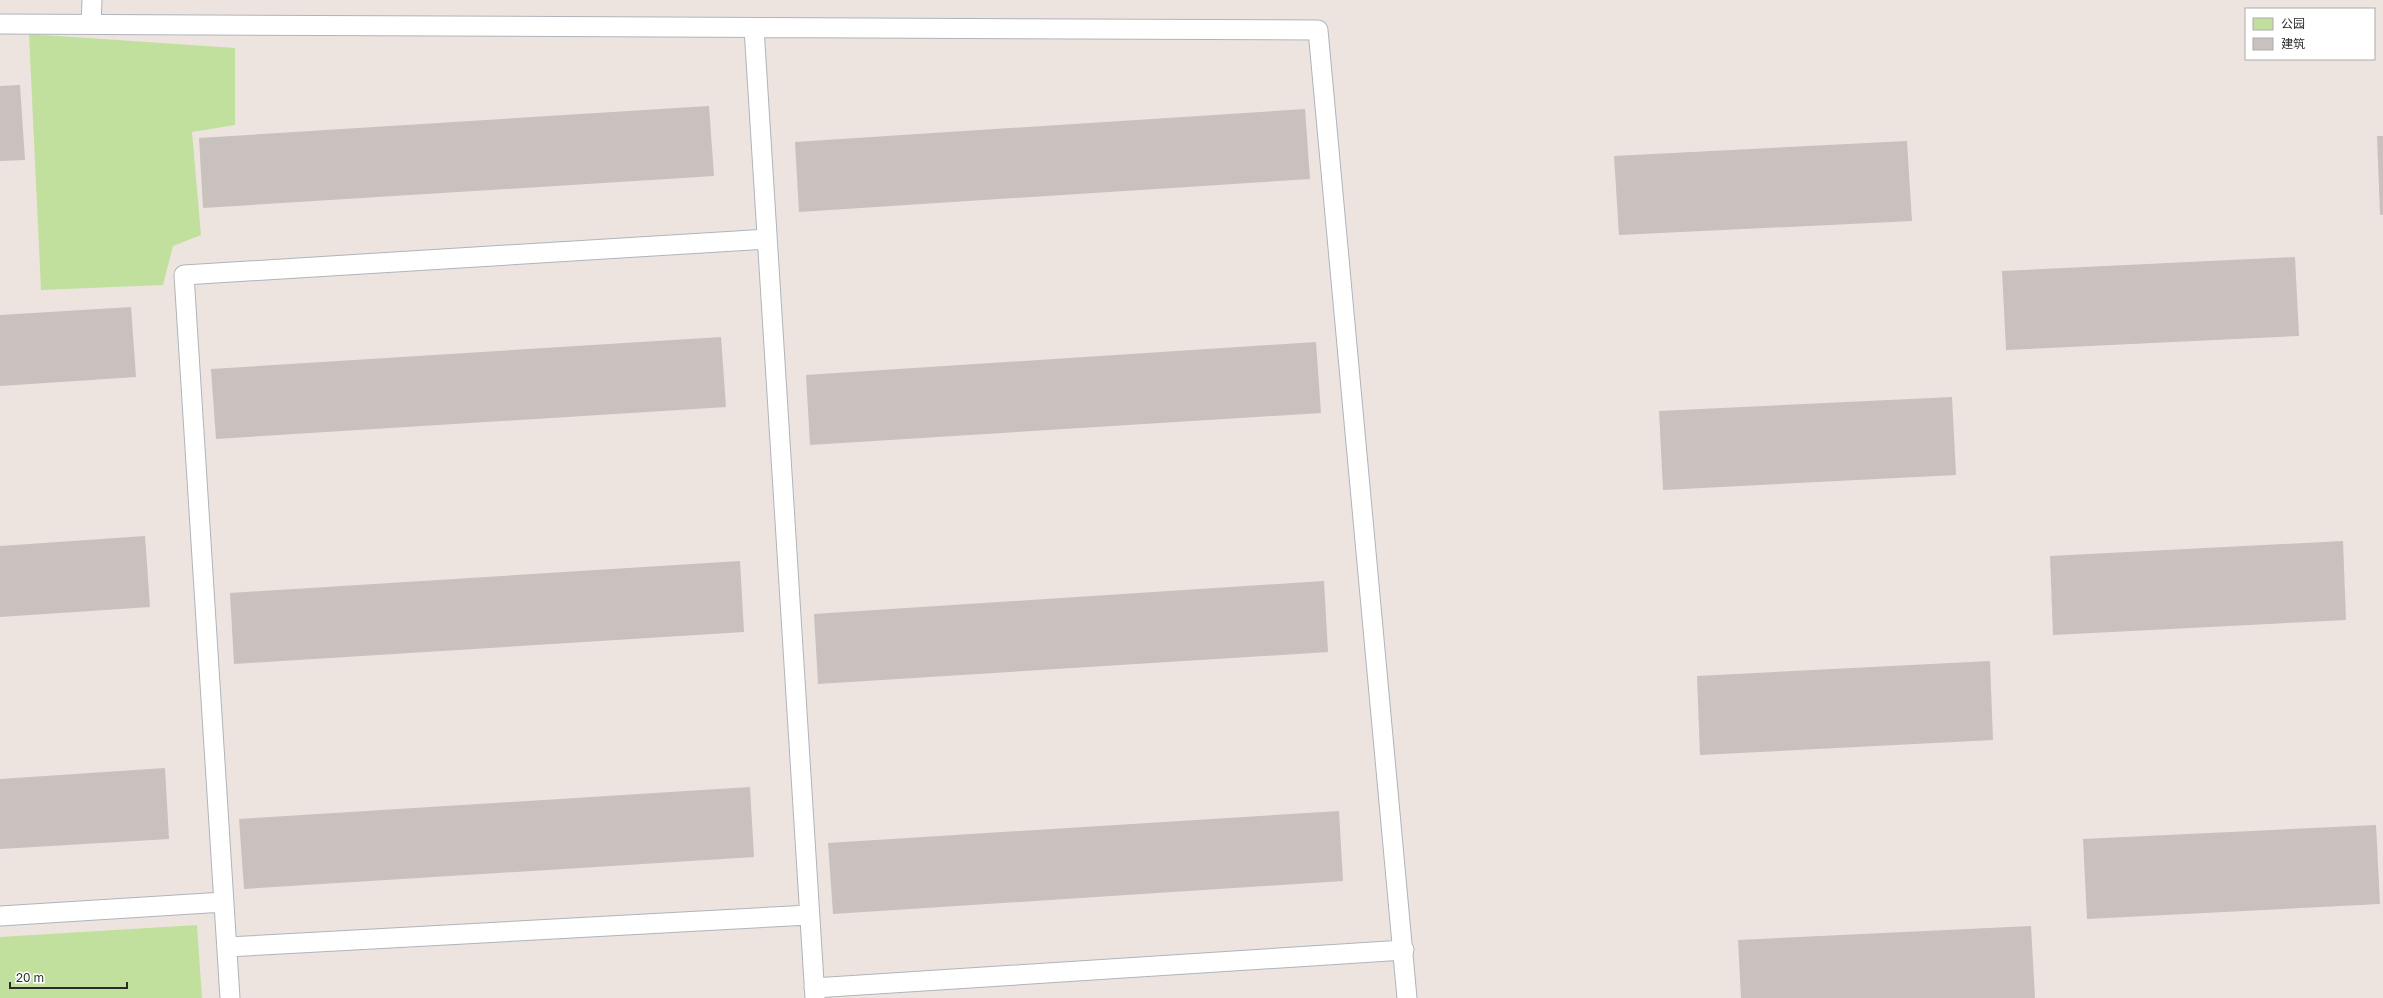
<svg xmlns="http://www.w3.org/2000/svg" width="2383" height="998" font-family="'Golos Text','Noto Sans SC',sans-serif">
  <rect width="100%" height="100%" fill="#ede4df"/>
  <!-- green -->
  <path fill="#c1e09e" d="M29,34L235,48V125L192,132L201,235L173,246L163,285L41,290Z
    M197,925L202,998H0V937Z"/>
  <!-- building -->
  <path fill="#c8c1be" d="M20,85L25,160L0,161V86Z
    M709,106L714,176L203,208L199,138Z
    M1305,109L1310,179L799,212L795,142Z
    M2377,136H2383V215H2380Z
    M1907,141L1912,221L1619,235L1614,156Z
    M2295,257L2299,336L2006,350L2002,271Z
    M131,307L136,377L0,386V315Z
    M721,337L726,407L216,439L211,369Z
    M1316,342L1321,413L810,445L806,375Z
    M1952,397L1956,475L1663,490L1659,411Z
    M145,536L150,607L0,617V546Z
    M2343,541L2346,620L2053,635L2050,556Z
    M740,561L744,632L234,664L230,593Z
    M1324,581L1328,652L818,684L814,614Z
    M1990,661L1993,740L1700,755L1697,676Z
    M165,768L169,839L0,849V779Z
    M750,787L754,857L244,889L239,819Z
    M1339,811L1343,881L833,914L828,843Z
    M2376,825L2380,904L2087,919L2083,839Z
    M2031,926L2035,998H1741L1738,940Z"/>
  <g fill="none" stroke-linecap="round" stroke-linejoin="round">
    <defs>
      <path id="service" d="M0,24L1318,30L1407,998
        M91,24L92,0
        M754,28L815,998
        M0,916L224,902
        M227,947L809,915
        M814,988L1404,950
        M230,998L184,275L767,239"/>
    </defs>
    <!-- service casing -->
    <use href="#service" stroke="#afb4bb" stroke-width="21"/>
    <!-- service -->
    <use href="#service" stroke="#fff" stroke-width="19"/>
  </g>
  <!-- legend -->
  <rect x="2245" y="8" width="130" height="52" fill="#ffffff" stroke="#ababab"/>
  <rect x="2253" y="18" width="20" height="12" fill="#c1e09e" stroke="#ababab"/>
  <text x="2281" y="28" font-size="12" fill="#2c2c2c">公园</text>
  <rect x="2253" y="38" width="20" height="12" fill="#c8c1be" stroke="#ababab"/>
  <text x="2281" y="48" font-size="12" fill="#2c2c2c">建筑</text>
  <!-- scale -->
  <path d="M10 982v6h117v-6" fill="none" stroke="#2c2c2c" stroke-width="2"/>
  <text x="16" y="982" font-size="12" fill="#2c2c2c" stroke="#ffffff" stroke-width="3" paint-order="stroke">20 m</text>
</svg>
